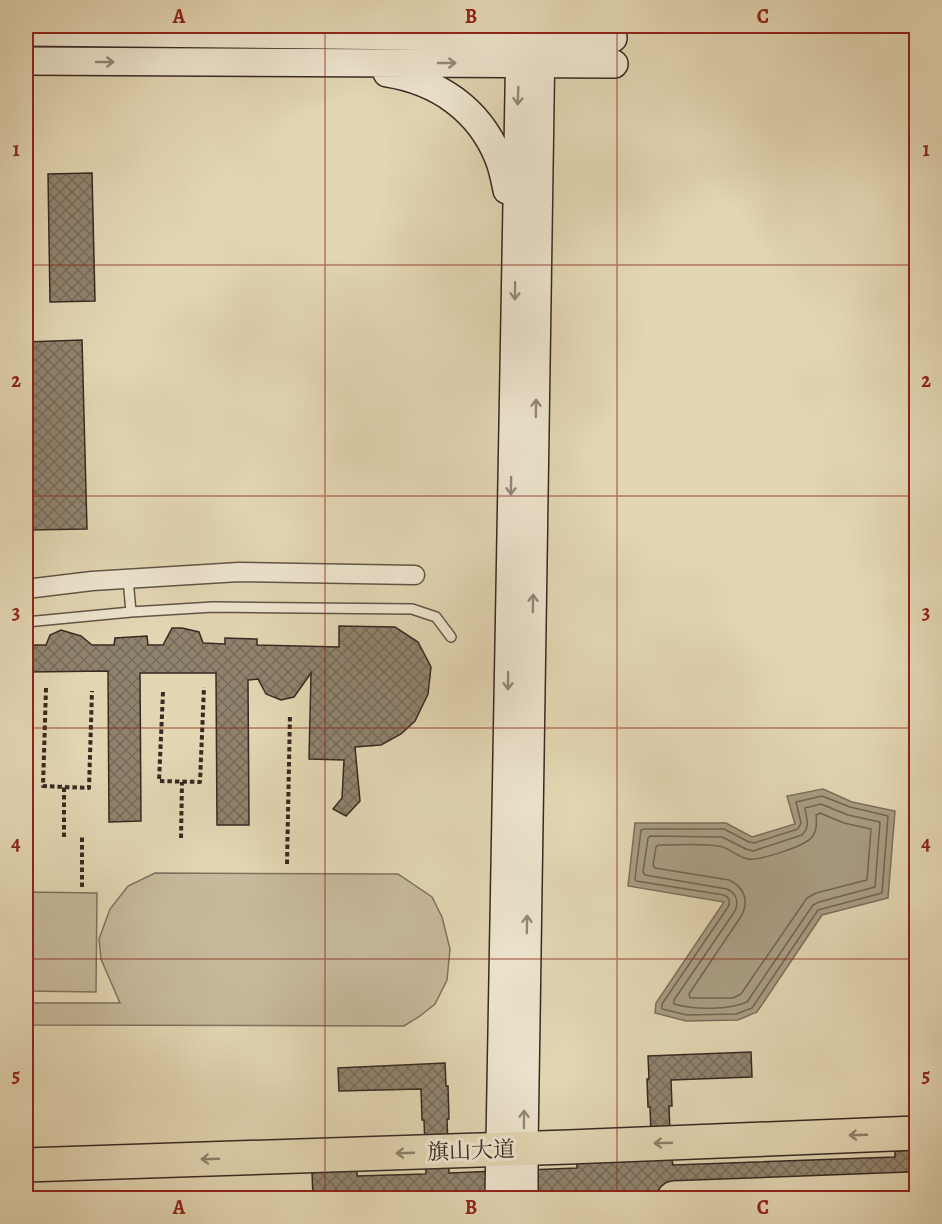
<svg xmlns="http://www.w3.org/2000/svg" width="942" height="1224" font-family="Alegreya,'Noto Serif SC',serif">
  <defs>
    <pattern id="building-cross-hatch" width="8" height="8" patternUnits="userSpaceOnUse" patternTransform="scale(1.5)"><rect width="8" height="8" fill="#90836e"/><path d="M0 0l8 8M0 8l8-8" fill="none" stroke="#766b5a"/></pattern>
  </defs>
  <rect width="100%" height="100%" fill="#e3d6b3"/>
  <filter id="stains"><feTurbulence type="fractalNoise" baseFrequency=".00333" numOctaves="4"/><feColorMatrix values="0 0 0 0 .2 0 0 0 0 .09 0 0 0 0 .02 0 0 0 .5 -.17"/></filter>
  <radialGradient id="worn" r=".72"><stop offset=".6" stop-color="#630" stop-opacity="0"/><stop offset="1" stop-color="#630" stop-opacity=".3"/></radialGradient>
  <!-- grass -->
  <path fill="#c6b99b" stroke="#7e725f" stroke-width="1.5" d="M155,873L398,874L432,897L442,917L450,949L447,980L435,1004L420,1016L404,1026L26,1025V1003H120L101,959L99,939L110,909L128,886Z
    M26,892L97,893L96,992L26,991Z"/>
  <!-- water -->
  <path fill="#a99c82" stroke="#7b6e5c" stroke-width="1.5" d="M823,789L852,802L895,811L888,898L822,915L757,1012L738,1020L686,1021L655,1013L656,1003L724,902L628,886L635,823H726L752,837L795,824L787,796Z"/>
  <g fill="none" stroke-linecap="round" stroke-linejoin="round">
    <!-- shore -->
    <path stroke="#706352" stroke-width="1.5" d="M822,796L850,807L888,816L882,893L818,910L752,1008L736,1014L687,1015L662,1009V1004L728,907C731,902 729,897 724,895L636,881L635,878L641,830L644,829H724L749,842L754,843L798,829L801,823L796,802Z
      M821,804L848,815L880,822L875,887L819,902L813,905L747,1002C728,1010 695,1010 674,1004V1000L735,911C739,901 736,893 727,889L645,875L643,872L648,838L650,836L722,837L746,849L753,851L802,835C811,826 806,818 805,808Z
      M820,813L844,823L871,829L867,880L816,893L807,898L741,994L733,998H690L689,994L742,915C749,900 744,887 729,880L655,868L653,865L656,847L658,845C677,845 700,843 718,846C729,847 737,857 748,859C758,861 806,846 812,837C817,831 817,823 816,815Z"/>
  </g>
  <!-- building -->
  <path fill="url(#building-cross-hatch)" stroke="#372a23" stroke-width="1.5" d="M92,173L95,301L50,302L48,174Z
    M82,340L87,529L26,530V342Z
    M339,626L395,627L418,642L431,667L428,694L415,721L401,734L381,745L355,747L360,801L346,816L333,809L342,798L344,760L309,759L311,673L294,697L281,700L266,694L258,679L248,680L249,825H217L216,673H140L141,821L109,822L108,671L27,672L28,826H26V640H28L29,645H46L50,635L61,630L81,636L92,645H114L115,638L147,636L148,645H163L172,628H182L199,632L203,643L225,644V638L257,639V645L339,647Z
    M751,1052L752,1077L671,1080L672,1106H669L671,1160H672L673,1165L895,1157V1151L916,1150V1198H313L312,1172L357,1170V1176L426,1174L424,1120H422L421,1089L339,1091L338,1068L445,1063L446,1086H448L449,1119H447L449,1173L577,1168V1163L652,1160L650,1107H648L647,1079H649L648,1056Z"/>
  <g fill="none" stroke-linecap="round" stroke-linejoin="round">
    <defs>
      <path id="lane" d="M128,579L131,612
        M26,622L131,612L213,607L412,609L436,617L451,637"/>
      <path id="street" d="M26,589L92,581L239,572L415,575"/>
      <path id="secondary" d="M26,32L613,38
        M26,61L614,64
        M387,73C438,81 480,110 499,159C503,169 505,180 507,190
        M499,1198L520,38
        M524,1198V1148L541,38"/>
      <path id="highway" d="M26,1165L569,1147L916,1133
        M674,1198L916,1189"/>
    </defs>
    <!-- lane casing -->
    <use href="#lane" stroke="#625547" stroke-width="12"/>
    <!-- street casing -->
    <use href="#street" stroke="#625547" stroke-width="21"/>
    <!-- secondary casing -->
    <use href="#secondary" stroke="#372a23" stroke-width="30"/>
    <!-- highway casing -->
    <use href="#highway" stroke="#372a23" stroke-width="36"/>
    <!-- path -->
    <path stroke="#372a23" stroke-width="4" stroke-dasharray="4.5 3" stroke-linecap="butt" d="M46,688L43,786L89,788L92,691
      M163,692L159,781L200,782L204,687
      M64,837V787
      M181,838L182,782
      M287,864L290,714
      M82,887V837"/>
    <!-- lane -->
    <use href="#lane" stroke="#ede4ce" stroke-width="9"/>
    <!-- street -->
    <use href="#street" stroke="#ede4ce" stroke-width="18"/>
    <!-- secondary -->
    <use href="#secondary" stroke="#ede4ce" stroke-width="27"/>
    <!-- highway -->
    <use href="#highway" stroke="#e3d6b3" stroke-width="33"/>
  </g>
  <!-- one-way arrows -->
  <defs><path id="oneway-shaft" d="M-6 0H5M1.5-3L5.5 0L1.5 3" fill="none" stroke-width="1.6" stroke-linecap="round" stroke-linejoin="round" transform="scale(1.5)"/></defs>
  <g stroke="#928778">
    <use href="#oneway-shaft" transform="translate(105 62)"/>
    <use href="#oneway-shaft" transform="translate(447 63)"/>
    <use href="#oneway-shaft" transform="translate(518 96) rotate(92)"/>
    <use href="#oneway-shaft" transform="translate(515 291) rotate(91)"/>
    <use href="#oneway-shaft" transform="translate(536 408) rotate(-89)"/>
    <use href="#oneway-shaft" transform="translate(511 486) rotate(91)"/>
    <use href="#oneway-shaft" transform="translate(533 603) rotate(-89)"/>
    <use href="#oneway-shaft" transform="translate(508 681) rotate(91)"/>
    <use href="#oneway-shaft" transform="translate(527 924) rotate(-89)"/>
    <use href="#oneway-shaft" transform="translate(524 1119) rotate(-89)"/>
  </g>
  <g stroke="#8d806b">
    <use href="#oneway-shaft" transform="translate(858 1135) rotate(178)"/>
    <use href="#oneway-shaft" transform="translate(663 1143) rotate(178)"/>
    <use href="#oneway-shaft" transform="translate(405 1153) rotate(178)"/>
    <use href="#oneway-shaft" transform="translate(210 1159) rotate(178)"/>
  </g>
  <!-- grid -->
  <path fill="none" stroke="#8f2418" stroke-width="1.5" stroke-opacity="0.55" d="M325,26V1198M617,26V1198M26,265H916M26,496H916M26,728H916M26,959H916"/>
  <g text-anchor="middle" stroke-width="6" stroke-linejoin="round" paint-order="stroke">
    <!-- street labels -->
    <g font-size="22" fill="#372a23" stroke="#ede4ce">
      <text transform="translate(471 1150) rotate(-2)" y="8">旗山大道</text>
    </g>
  </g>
  <!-- margin -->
  <rect width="942" height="1224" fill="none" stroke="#e3d6b3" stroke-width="66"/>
  <rect x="33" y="33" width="876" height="1158" fill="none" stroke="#8f2418" stroke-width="2"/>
  <g font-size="20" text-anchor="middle" font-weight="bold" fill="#8f2418">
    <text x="179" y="23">A</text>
    <text x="471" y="23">B</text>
    <text x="763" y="23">C</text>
    <text x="16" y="156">1</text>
    <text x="926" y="156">1</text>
    <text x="16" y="387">2</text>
    <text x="926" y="387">2</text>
    <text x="16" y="619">3</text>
    <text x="926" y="619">3</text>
    <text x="16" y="850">4</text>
    <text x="926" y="850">4</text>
    <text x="16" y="1082">5</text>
    <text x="926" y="1082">5</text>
    <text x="179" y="1214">A</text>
    <text x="471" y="1214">B</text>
    <text x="763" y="1214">C</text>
  </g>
  <rect width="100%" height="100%" filter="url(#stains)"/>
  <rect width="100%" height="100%" fill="url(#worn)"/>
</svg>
